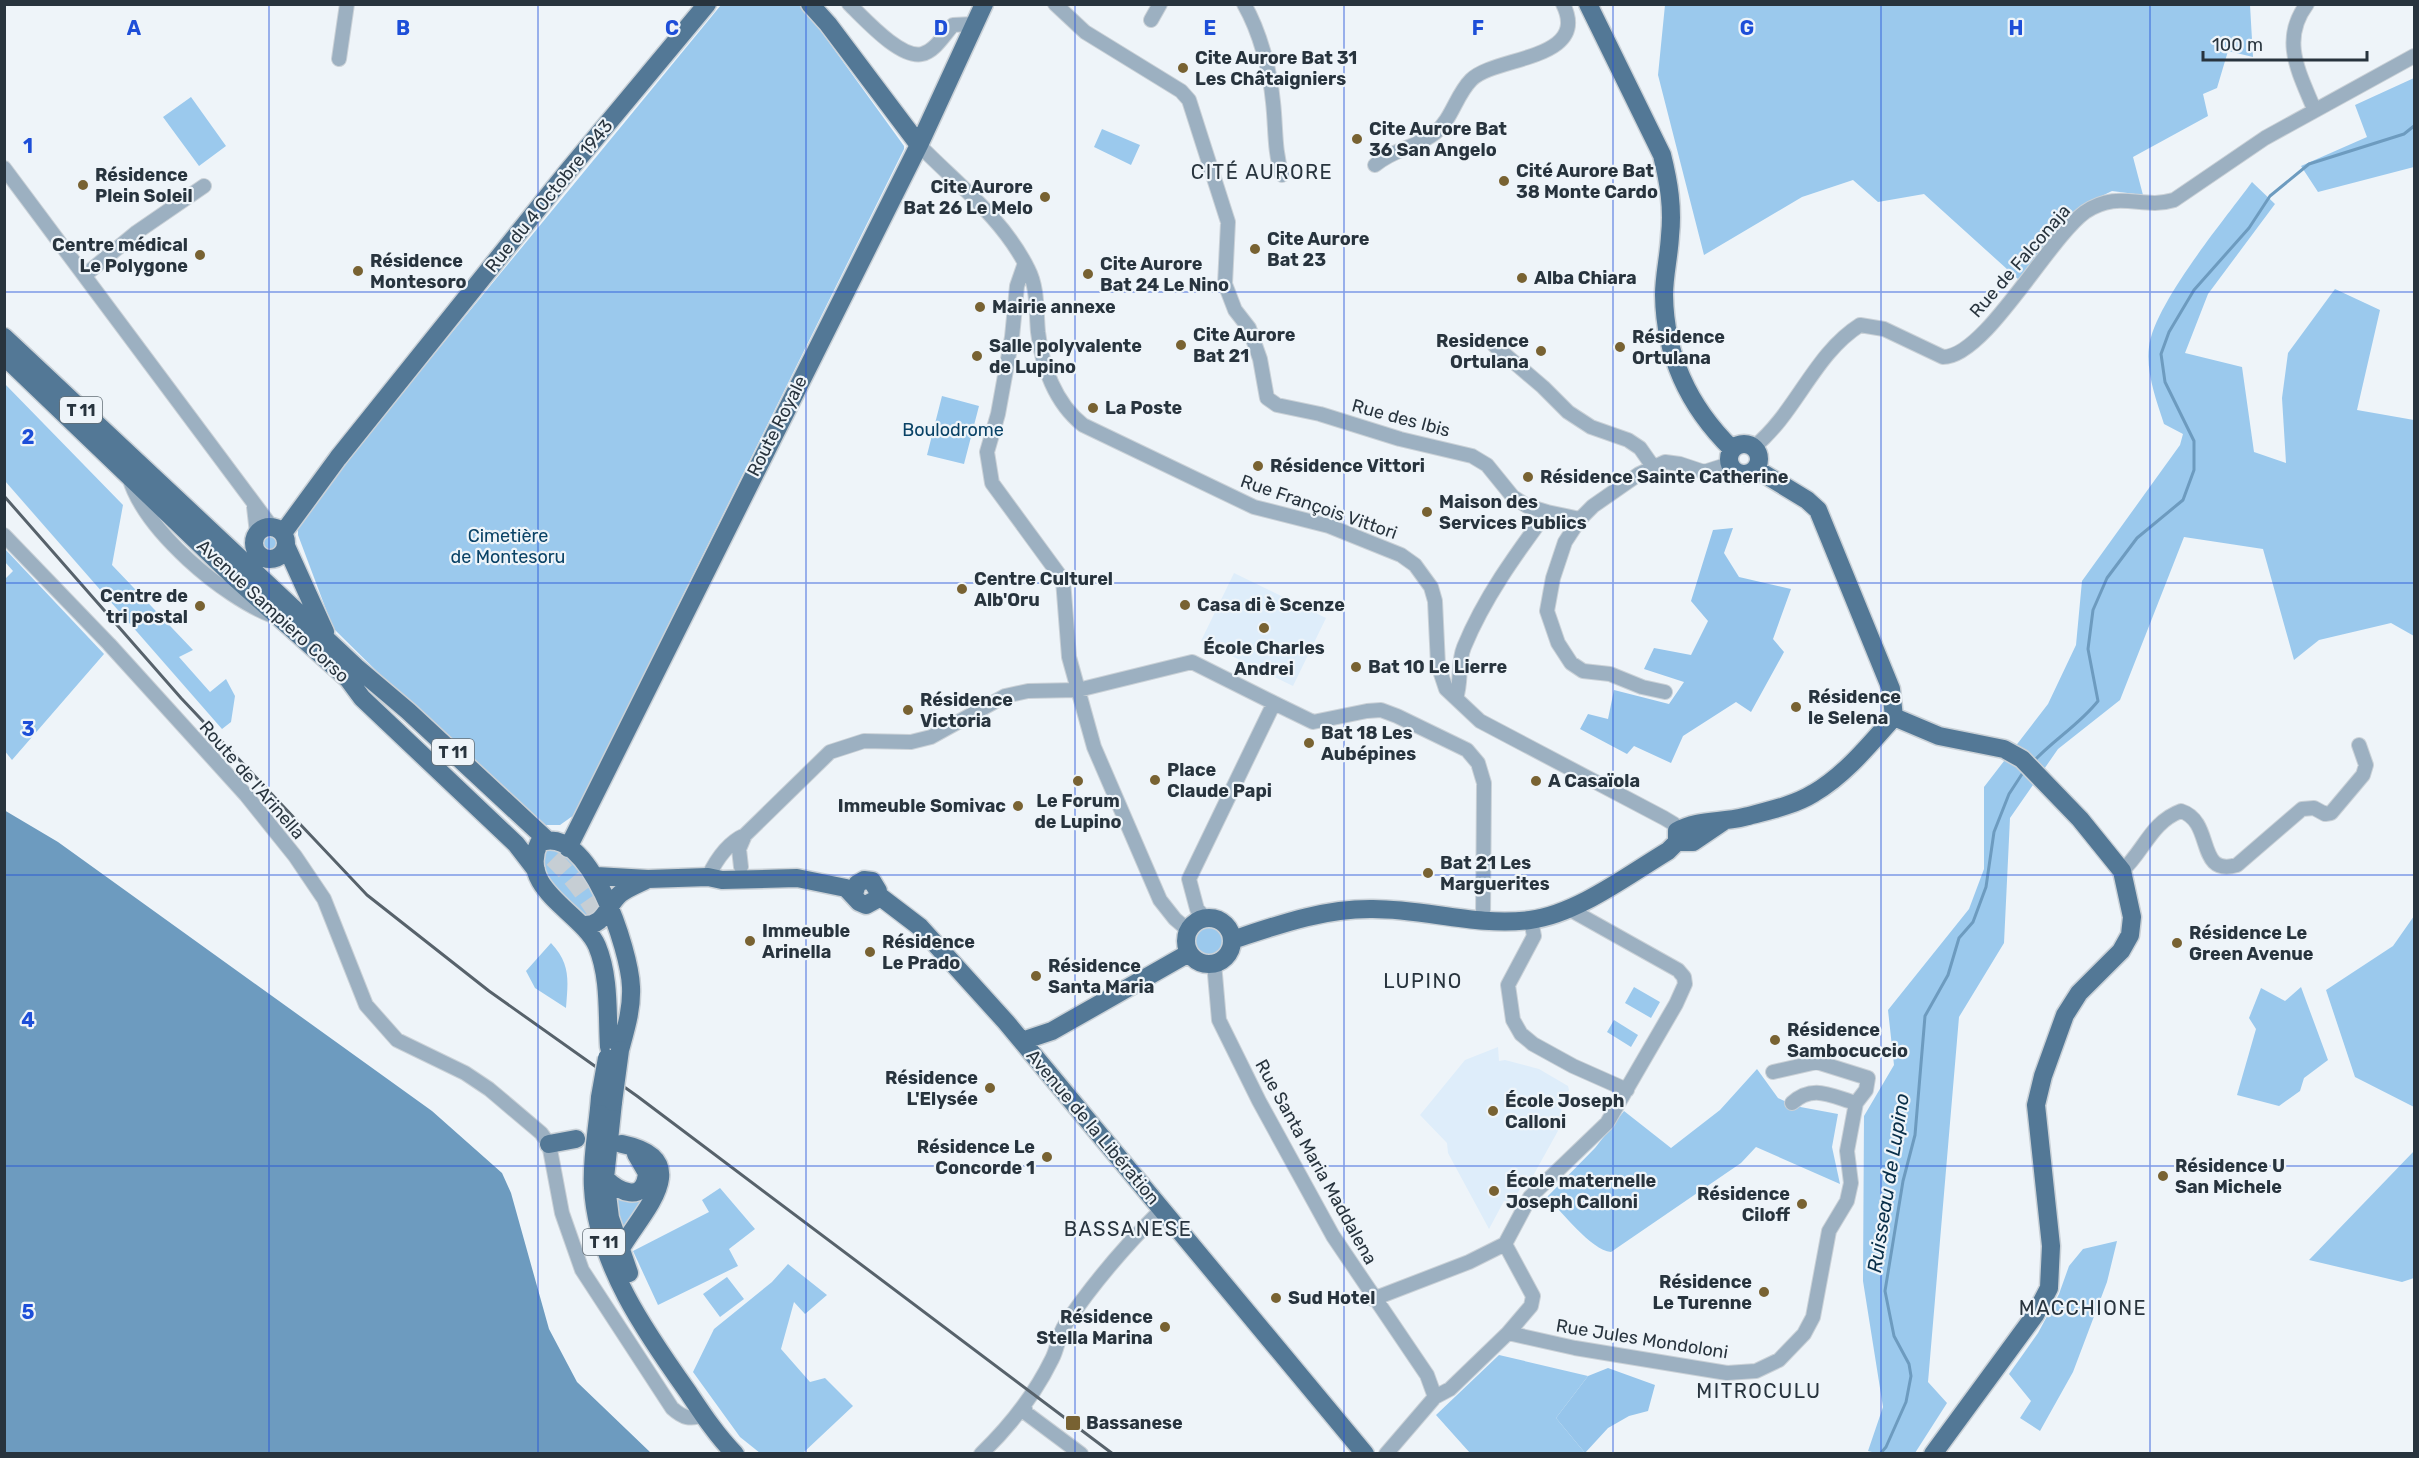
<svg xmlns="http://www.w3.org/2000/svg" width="2419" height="1458" font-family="Rubik,sans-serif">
  <rect width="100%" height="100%" fill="#eef4f9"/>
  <!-- built -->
  <path fill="#deedfa" d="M1234,573L1326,618L1293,686L1201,641Z
    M1498,1047L1499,1061L1505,1060L1539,1069L1568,1086L1569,1090L1562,1105L1559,1129L1529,1183L1524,1181L1514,1200L1504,1201L1489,1229L1448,1153L1447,1143L1420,1115L1465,1060Z"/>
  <!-- green -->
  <path fill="#9bc9ed" d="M721,5H802L904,146V149L574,815L560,825H545L481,774L333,628L298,535V527L307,509Z
    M1665,5H2250L2253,57L2228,51L2217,88L2203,94L2208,116L2133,157L2143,195L2112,191L2081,206L2018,279L1924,194L1878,202L1853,180L1802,197L1704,255L1658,75Z
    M2414,78V167L2318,192L2301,166L2367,137L2355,105Z
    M191,97L226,146L199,166L163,117Z
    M1102,129L1140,145L1131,165L1094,147Z
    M2252,182L2275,204L2208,294L2185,353L2242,367L2254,452L2286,463L2282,398L2288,353L2335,289L2380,310L2357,410L2414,420V636L2391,623L2319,640L2294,660L2263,549L2184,537L2120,700L2058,749L2010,818L2004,943L1959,1017L1928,1382L1947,1403L1915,1453H1876L1868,1451L1883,1407L1863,1281L1864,1116L1894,1065L1888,1010L1969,909L1984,869V787L2048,704L2076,645L2082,581L2180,445L2183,434L2164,424C2156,399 2146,373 2149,347C2154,304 2225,219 2252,182Z
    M4,383L123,505L112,565L193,650L179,657L210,692L226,679L235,696L231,722L222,729L5,481Z
    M942,396L979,406L964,464L927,455Z
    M257 543a12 12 0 1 1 24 0a12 12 0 1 1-24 0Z
    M4,548L104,654L12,760L4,750V580L13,571L5,562Z
    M549,848L565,852L596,892L602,903L593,917L576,915L539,866L540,856Z
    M2414,916V1107L2355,1077L2326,990L2393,946Z
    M1195 941a15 15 0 1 1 30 0a15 15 0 1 1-30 0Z
    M551,943C571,964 568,981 566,1008L535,988L526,971Z
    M1634,987L1660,1002L1651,1018L1625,1003Z
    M2301,987L2328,1060L2304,1078L2300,1091L2279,1106L2237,1095L2256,1029L2249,1018L2261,988L2285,1001Z
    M1614,1020L1638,1035L1631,1047L1607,1032Z
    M1757,1069L1778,1098L1795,1106L1838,1114L1832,1147L1840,1184L1756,1147L1741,1163L1611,1252C1591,1250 1561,1211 1547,1197L1595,1148L1624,1111L1671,1148L1720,1110Z
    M2414,1151V1278L2402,1282L2309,1260Z
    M656,1184L622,1232L614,1195Z
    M720,1188L755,1229L729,1249L738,1266L658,1305L633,1251L709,1212L702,1200Z
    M2117,1241L2107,1282L2073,1372L2040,1431L2020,1418L2031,1401L2009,1374L2038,1333L2059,1294L2069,1266L2083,1249Z
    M788,1264L827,1295L805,1314L794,1302L781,1349L810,1382L825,1378L853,1406L803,1453H760L740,1437L693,1372L714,1329L772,1282Z
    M727,1277L744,1299L720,1317L703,1294Z
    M1499,1355L1588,1376L1556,1418L1585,1453H1470L1436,1415Z"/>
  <!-- forest -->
  <path fill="#96c5eb" d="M1733,528L1724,553L1739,577L1791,589L1773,639L1784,652L1751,712L1736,702L1683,736L1671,763L1634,746L1627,754L1580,729L1588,714L1608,719L1614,690L1669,704L1684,682L1644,669L1654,648L1691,655L1708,621L1691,601L1713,530Z
    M1608,1368L1655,1385L1648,1411L1629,1416L1608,1428L1585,1453L1556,1418L1588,1376Z"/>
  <!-- water -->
  <path fill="#6d9bbf" d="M4,810L58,842L432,1111L502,1173L511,1193L549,1329L577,1382L651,1453H5Z"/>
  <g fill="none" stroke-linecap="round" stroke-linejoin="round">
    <!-- stream -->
    <path stroke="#6d9bbf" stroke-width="3" d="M2033,762C2053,740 2079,725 2098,701L2088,649L2093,610L2107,578L2137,538L2183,500L2194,470V441L2165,382L2161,354L2169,332L2194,290L2249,228L2270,196L2309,164L2404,134L2414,126
      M1880,1454L1886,1447L1906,1402L1911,1376L1909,1364L1894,1336L1885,1291L1903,1181L1915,1135L1925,1016L1948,975L1959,938L1973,922L1986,887L1994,832L2009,794L2024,771"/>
    <!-- major-tunnel -->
    <path stroke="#c6ced4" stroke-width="18" stroke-dasharray="18 9" stroke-linecap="butt" d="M533,840C567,870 584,890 606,929"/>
    <defs>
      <path id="minor" d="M849,4C864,18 900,59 922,54C935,51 944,35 953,25L973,24
        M1055,4L1085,32L1181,91L1189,100L1228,222L1225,284L1235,310L1249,328L1260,359L1267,398L1277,405L1320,414L1400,439L1472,456L1487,465L1513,497L1527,506L1547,512
        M1244,4C1260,32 1270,70 1273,102C1276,128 1274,150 1282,175
        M2307,4C2280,40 2299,72 2314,109
        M1151,20L1160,4
        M339,59L347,4
        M919,145C957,184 1003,218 1028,269C1038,288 1036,311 1038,332C1042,366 1055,403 1083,425L1254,507L1329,526L1401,555L1415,565L1431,587L1435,601L1438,665L1446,689L1480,721L1664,818L1674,824L1677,831
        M1375,165C1395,148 1416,148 1435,133C1452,119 1456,95 1471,80C1494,56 1591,61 1563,4
        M4,168L271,526
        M1025,263L1017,286L1012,337L998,414L987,452L992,483L1063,580L1069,657L1094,747L1160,900L1175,919L1188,930
        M85,275L137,232L204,186
        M1495,346L1543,387L1568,412L1591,427L1628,440L1640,448L1654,468
        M1754,447C1796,413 1814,354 1860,325L1884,329L1943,357C1985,357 2048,239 2085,212C2119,189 2142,210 2174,200L2265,138L2414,56
        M129,477C144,530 223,597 273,616
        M254,507L257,533
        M4,535L109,644L246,795L295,856L324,899L366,1005L397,1040L465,1073L489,1089L541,1133L549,1144L562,1213L582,1270L672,1408C683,1418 690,1420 704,1415
        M1665,692L1642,687L1610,674L1583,671L1571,663L1558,643L1547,611L1553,578L1565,542L1580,519L1593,506L1639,474L1665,462L1680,464L1704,472L1729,464
        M1456,698C1462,681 1457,664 1464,647C1484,598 1516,554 1547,512L1580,519
        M741,867L739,849L745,835
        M2122,871C2144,851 2151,822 2181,811C2215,822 2195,877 2237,865L2302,809L2314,808L2325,814L2331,813L2363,775L2366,765L2359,745
        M708,877C716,860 727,843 745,835L830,752L864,741L911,742L931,737L1005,696L1028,691L1078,690L1192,662L1274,703
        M1205,918L1197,909L1189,879L1274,703L1313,722L1367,711L1381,710L1397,716L1467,750L1478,763L1484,783L1483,921
        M1531,920L1534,936L1508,985L1513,1020L1521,1034L1533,1044L1573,1066L1627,1090
        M1214,963L1219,1020L1259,1101L1333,1236L1427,1375L1435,1397
        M1773,1072L1817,1062L1868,1078L1866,1090L1856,1103C1831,1096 1813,1084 1792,1103
        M1373,1299L1469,1262L1505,1244L1530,1197L1607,1123L1676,1004L1685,984L1684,977L1678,970L1569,909
        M1508,1333L1575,1348L1727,1373L1756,1371L1779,1360L1804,1334L1813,1317L1829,1231L1847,1201L1851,1183L1847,1151L1856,1103
        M1024,1405L1026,1413L1081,1454
        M981,1454C1010,1426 1035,1394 1052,1359C1058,1348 1058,1335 1065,1325C1093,1283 1126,1245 1162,1209
        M1386,1454L1435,1397L1450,1389L1508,1333L1531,1306L1533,1296L1505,1244"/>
      <path id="major" d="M810,4L828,24L919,145
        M1588,4L1662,155C1669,183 1673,208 1670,236C1669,256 1664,276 1664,295C1665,356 1689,407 1732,449
        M4,337L356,667L408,711L547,840
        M4,356L233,576L348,679L362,698L516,844L536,870
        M1729 459a15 15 0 1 1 30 0a15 15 0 1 1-30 0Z
        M1756,469L1807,500L1818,510L1891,689L1894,717
        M254 543a16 16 0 1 1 32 0a16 16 0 1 1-32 0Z
        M283,533L338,458L568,171L707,4
        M286,546L325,632
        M1894,717L1939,736L2004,749L2022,759L2080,819L2122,871L2132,917L2130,935L2121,951L2079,993L2065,1015L2043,1076L2036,1105L2051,1246L2049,1288L2035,1315L1933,1454
        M1677,842H1693L1724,821
        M568,848L919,145L984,4
        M596,876L648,879L708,877L722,880L797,878L846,888L859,902L866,905L877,899L878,891L872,881L864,880L857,884L854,894
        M878,895L920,927L1006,1022L1365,1454
        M1186 941a23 23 0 1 1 46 0a23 23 0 1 1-46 0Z
        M582,925C605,927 606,906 620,894C627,888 638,884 646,880
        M1232,940C1278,925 1321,909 1370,909C1423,908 1476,927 1530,920C1577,914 1628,875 1668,851L1677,842V831C1698,819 1721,823 1744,817C1767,811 1793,806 1814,793C1845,775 1870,744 1894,717
        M1022,1041L1052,1031L1189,953
        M609,1047C607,1014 610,977 597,946C582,912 517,889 539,843C589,821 630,952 631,987C632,1009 626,1028 620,1050
        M600,1097C598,1127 591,1159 593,1188C597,1263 646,1333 688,1392C702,1413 717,1436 735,1454
        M613,1102L605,1178L610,1218L629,1273
        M549,1144L576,1139
        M605,1178C619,1192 644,1204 647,1173L636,1154
        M620,1250C639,1215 699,1160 622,1144"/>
    </defs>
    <!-- minor casing -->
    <use href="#minor" stroke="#cad1d7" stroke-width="16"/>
    <!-- major casing -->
    <use href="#major" stroke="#cad1d7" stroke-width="21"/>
    <!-- minor -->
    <use href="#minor" stroke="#9cb0c1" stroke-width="14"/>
    <!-- major -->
    <use href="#major" stroke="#537896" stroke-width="18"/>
    <!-- rail -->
    <path stroke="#57626b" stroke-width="3" d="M4,496L181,698L367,895L489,991L637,1096L1113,1454"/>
    <defs>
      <path id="major-bridge" d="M600,1097L607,1058
        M613,1102L620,1050"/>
    </defs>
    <!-- major-bridge casing -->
    <use href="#major-bridge" stroke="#cad1d7" stroke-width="21" stroke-linecap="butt"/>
    <!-- major-bridge -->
    <use href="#major-bridge" stroke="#537896" stroke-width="18"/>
  </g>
  <!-- grid -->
  <path fill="none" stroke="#1d4ed8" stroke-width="1.5" stroke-opacity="0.55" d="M269,4V1454M538,4V1454M806,4V1454M1075,4V1454M1344,4V1454M1613,4V1454M1881,4V1454M2150,4V1454M4,292H2414M4,583H2414M4,875H2414M4,1166H2414"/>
  <!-- markers -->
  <g fill="#786232" stroke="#eef4f9" stroke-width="2">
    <circle cx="1183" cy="68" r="6"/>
    <circle cx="1357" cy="139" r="6"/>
    <circle cx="1504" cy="181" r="6"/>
    <circle cx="83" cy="185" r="6"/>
    <circle cx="1045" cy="197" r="6"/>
    <circle cx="1255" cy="249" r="6"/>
    <circle cx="200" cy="255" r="6"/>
    <circle cx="358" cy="271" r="6"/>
    <circle cx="1088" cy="274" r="6"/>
    <circle cx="1522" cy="278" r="6"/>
    <circle cx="980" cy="307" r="6"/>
    <circle cx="1181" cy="345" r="6"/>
    <circle cx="1620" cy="347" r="6"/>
    <circle cx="1541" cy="351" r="6"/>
    <circle cx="977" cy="356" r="6"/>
    <circle cx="1093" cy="408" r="6"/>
    <circle cx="1258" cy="466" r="6"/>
    <circle cx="1528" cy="477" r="6"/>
    <circle cx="1427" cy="512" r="6"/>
    <circle cx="962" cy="589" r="6"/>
    <circle cx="1185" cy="605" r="6"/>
    <circle cx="200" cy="606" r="6"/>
    <circle cx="1264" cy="628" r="6"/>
    <circle cx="1356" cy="667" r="6"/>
    <circle cx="1796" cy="707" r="6"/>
    <circle cx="908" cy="710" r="6"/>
    <circle cx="1309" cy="743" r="6"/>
    <circle cx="1155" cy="780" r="6"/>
    <circle cx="1078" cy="781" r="6"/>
    <circle cx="1536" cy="781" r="6"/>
    <circle cx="1018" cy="806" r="6"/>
    <circle cx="1428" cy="873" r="6"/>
    <circle cx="750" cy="941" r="6"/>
    <circle cx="2177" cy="943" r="6"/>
    <circle cx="870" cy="952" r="6"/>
    <circle cx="1036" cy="976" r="6"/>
    <circle cx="1775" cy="1040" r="6"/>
    <circle cx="990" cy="1088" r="6"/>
    <circle cx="1493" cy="1111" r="6"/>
    <circle cx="1047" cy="1157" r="6"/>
    <circle cx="2163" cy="1176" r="6"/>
    <circle cx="1494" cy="1191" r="6"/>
    <circle cx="1802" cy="1204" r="6"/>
    <circle cx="1764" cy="1292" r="6"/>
    <circle cx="1276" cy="1298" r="6"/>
    <circle cx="1165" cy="1327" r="6"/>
    <rect x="1065" y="1415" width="16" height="16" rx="3"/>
  </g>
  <g text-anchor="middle" stroke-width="4.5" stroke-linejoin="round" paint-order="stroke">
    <!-- shield labels -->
    <g fill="#eef4f9" stroke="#636e76" stroke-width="1.5">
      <rect x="60" y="397" width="42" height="26" rx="4.5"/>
      <rect x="432" y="739" width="42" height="26" rx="4.5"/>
      <rect x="583" y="1229" width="42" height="26" rx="4.5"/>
    </g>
    <g font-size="16" font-weight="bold" fill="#28343e">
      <text x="81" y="416">T 11</text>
      <text x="453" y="758">T 11</text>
      <text x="604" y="1248">T 11</text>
    </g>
    <!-- poi labels -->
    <g font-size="18" font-weight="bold" fill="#28343e" stroke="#eef4f9" text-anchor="start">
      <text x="1195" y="64">Cite Aurore Bat 31<tspan x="1195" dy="21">Les Châtaigniers</tspan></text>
      <text x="1369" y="135">Cite Aurore Bat<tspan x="1369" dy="21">36 San Angelo</tspan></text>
      <text x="1516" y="177">Cité Aurore Bat<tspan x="1516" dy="21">38 Monte Cardo</tspan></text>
      <text x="95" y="181">Résidence<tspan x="95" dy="21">Plein Soleil</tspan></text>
      <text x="1033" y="193" text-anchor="end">Cite Aurore<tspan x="1033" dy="21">Bat 26 Le Melo</tspan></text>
      <text x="1267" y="245">Cite Aurore<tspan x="1267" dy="21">Bat 23</tspan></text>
      <text x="188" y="251" text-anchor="end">Centre médical<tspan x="188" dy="21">Le Polygone</tspan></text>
      <text x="370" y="267">Résidence<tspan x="370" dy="21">Montesoro</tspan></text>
      <text x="1100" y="270">Cite Aurore<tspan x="1100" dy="21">Bat 24 Le Nino</tspan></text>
      <text x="1534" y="284">Alba Chiara</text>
      <text x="992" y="313">Mairie annexe</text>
      <text x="1193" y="341">Cite Aurore<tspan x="1193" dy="21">Bat 21</tspan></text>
      <text x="1632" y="343">Résidence<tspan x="1632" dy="21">Ortulana</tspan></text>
      <text x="1529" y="347" text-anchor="end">Residence<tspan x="1529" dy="21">Ortulana</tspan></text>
      <text x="989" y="352">Salle polyvalente<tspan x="989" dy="21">de Lupino</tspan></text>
      <text x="1105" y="414">La Poste</text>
      <text x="1270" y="472">Résidence Vittori</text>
      <text x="1540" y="483">Résidence Sainte Catherine</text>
      <text x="1439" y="508">Maison des<tspan x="1439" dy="21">Services Publics</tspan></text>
      <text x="974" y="585">Centre Culturel<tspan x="974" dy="21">Alb'Oru</tspan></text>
      <text x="188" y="602" text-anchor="end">Centre de<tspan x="188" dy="21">tri postal</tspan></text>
      <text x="1197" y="611">Casa di è Scenze</text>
      <text x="1264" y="654" text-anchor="middle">École Charles<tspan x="1264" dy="21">Andrei</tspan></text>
      <text x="1368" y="673">Bat 10 Le Lierre</text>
      <text x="1808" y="703">Résidence<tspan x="1808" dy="21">le Selena</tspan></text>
      <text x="920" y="706">Résidence<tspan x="920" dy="21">Victoria</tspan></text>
      <text x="1321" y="739">Bat 18 Les<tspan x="1321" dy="21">Aubépines</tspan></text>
      <text x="1167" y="776">Place<tspan x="1167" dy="21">Claude Papi</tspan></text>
      <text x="1548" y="787">A Casaïola</text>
      <text x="1078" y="807" text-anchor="middle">Le Forum<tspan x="1078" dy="21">de Lupino</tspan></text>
      <text x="1006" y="812" text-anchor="end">Immeuble Somivac</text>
      <text x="1440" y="869">Bat 21 Les<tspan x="1440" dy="21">Marguerites</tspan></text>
      <text x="762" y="937">Immeuble<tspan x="762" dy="21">Arinella</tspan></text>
      <text x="2189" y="939">Résidence Le<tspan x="2189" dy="21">Green Avenue</tspan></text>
      <text x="882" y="948">Résidence<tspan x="882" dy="21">Le Prado</tspan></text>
      <text x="1048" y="972">Résidence<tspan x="1048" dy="21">Santa Maria</tspan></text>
      <text x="1787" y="1036">Résidence<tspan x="1787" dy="21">Sambocuccio</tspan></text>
      <text x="978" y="1084" text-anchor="end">Résidence<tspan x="978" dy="21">L'Elysée</tspan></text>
      <text x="1505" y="1107">École Joseph<tspan x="1505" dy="21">Calloni</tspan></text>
      <text x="1035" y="1153" text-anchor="end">Résidence Le<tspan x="1035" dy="21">Concorde 1</tspan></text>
      <text x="2175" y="1172">Résidence U<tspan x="2175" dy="21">San Michele</tspan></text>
      <text x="1506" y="1187">École maternelle<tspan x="1506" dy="21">Joseph Calloni</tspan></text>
      <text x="1790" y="1200" text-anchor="end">Résidence<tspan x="1790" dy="21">Ciloff</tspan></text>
      <text x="1752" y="1288" text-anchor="end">Résidence<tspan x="1752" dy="21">Le Turenne</tspan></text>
      <text x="1288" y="1304">Sud Hotel</text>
      <text x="1153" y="1323" text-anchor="end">Résidence<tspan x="1153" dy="21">Stella Marina</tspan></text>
      <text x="1086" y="1429">Bassanese</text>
    </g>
    <!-- street labels -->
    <g font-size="18" fill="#28343e" stroke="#eef4f9">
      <text transform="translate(549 196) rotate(-51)" y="6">Rue du 4 Octobre 1943</text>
      <text transform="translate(2020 261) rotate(-49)" y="6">Rue de Falconaja</text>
      <text transform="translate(1401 418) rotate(15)" y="6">Rue des Ibis</text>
      <text transform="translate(777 426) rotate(-63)" y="6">Route Royale</text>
      <text transform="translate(1319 507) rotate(19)" y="6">Rue François Vittori</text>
      <text transform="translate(273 611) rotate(43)" y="6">Avenue Sampiero Corso</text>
      <text transform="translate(252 780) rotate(49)" y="6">Route de l'Arinella</text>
      <text transform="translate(1093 1127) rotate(50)" y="6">Avenue de la Libération</text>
      <text transform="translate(1316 1162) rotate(61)" y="6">Rue Santa Maria Maddalena</text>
      <text transform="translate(1642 1339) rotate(9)" y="6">Rue Jules Mondoloni</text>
    </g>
    <!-- park labels -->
    <g font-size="18" fill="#094266" stroke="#eef4f9">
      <text x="953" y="436">Boulodrome</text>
      <text x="508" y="542">Cimetière<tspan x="508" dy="21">de Montesoru</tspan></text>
    </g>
    <!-- neighbourhood labels -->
    <g font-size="20" letter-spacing="1.5" fill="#28343e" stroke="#eef4f9">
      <text x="1262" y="179">CITÉ AURORE</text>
      <text x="1423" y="988">LUPINO</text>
      <text x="1128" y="1236">BASSANESE</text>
      <text x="2083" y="1315">MACCHIONE</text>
      <text x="1759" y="1398">MITROCULU</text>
    </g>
    <!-- water labels -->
    <g font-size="20" font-style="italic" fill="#082e48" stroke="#eef4f9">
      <text transform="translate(1888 1183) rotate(-81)" y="7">Ruisseau de Lupino</text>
    </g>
  </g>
  <g font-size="20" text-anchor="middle" font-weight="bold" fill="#1d4ed8" stroke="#eef4f9" stroke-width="4.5" stroke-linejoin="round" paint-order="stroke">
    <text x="134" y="35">A</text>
    <text x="403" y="35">B</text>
    <text x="672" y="35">C</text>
    <text x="941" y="35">D</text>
    <text x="1210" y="35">E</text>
    <text x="1478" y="35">F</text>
    <text x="1747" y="35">G</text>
    <text x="2016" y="35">H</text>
    <text x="28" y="153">1</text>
    <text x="28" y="444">2</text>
    <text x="28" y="736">3</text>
    <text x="28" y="1027">4</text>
    <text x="28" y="1319">5</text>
  </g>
  <!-- border -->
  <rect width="2419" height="1458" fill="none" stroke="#28343e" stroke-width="12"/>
  <!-- scale -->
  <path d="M2203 51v9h164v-9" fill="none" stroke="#28343e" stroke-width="3"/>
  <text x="2212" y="51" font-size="18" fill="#28343e" stroke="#eef4f9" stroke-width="4.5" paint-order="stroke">100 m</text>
</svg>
